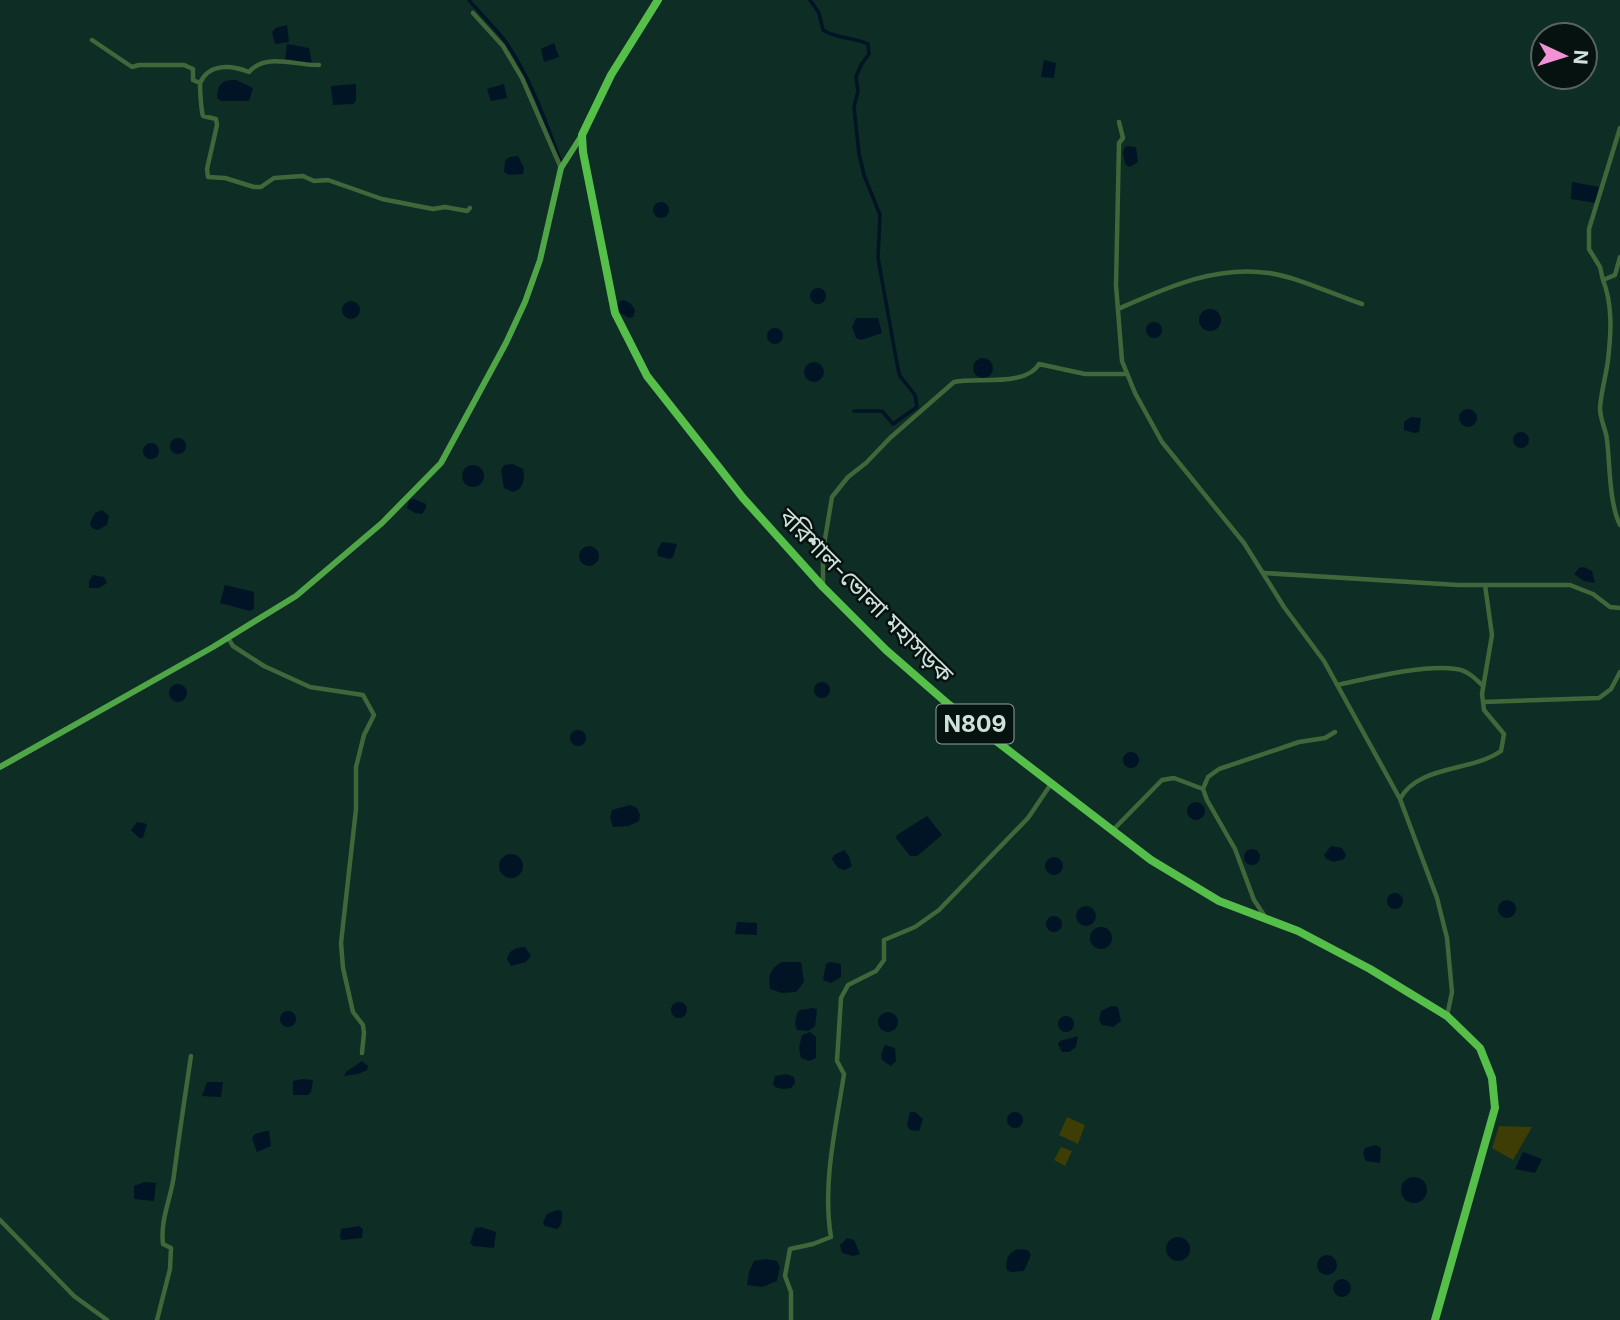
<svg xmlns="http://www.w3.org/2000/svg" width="1620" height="1320" font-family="Inter,'Noto Sans Bengali',sans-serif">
  <rect width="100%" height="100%" fill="#0d2d25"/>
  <!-- green -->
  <path fill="#3e3d03" d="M1067,1117L1085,1125L1078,1144L1059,1135Z
    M1499,1126L1532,1127L1513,1160L1492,1148Z
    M1061,1147L1072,1151L1065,1166L1054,1160Z"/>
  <!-- water -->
  <path fill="#001426" d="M287,25L289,42L275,44L272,32L276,28Z
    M554,43L559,57L544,62L541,49Z
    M287,44L309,48L312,64L285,61Z
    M1044,60L1056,63L1054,78L1041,77Z
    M236,80L253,88L249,101H221L217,98C218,83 222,80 236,80Z
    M356,84V101L353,104L333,105L331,86Z
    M504,84L507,98L491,101L487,89Z
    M1126,146L1136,147L1138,162L1130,167L1126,165C1124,158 1121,151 1126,146Z
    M518,156L524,168L523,174L509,175L504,172L505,161L510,157Z
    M1572,182L1599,187L1596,203L1571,199Z
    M653 210a8 8 0 1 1 16 0a8 8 0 1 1-16 0Z
    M810 296a8 8 0 1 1 16 0a8 8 0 1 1-16 0Z
    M624,300L630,303L635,310L633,317L629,318L619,312L618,304L620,301Z
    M342 310a9 9 0 1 1 18 0a9 9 0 1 1-18 0Z
    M1199 320a11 11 0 1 1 22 0a11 11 0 1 1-22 0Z
    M856,318H878L882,333L861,340L856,338L852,327Z
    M1146 330a8 8 0 1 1 16 0a8 8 0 1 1-16 0Z
    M767 336a8 8 0 1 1 16 0a8 8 0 1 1-16 0Z
    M973 368a10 10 0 1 1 20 0a10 10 0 1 1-20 0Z
    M804 372a10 10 0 1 1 20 0a10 10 0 1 1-20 0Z
    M1459 418a9 9 0 1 1 18 0a9 9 0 1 1-18 0Z
    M1411,417L1421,418L1419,432L1415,433L1404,430V422Z
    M1513 440a8 8 0 1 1 16 0a8 8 0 1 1-16 0Z
    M170 446a8 8 0 1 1 16 0a8 8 0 1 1-16 0Z
    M143 451a8 8 0 1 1 16 0a8 8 0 1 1-16 0Z
    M513,464L523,469C525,478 524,489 513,492L504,488L501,470L504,465Z
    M462 476a11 11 0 1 1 22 0a11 11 0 1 1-22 0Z
    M414,499L426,504V508L422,514L415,513L407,508L409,500Z
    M102,510L109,516L107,525L98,530L92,528L90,523L95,513Z
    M662,542L677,544L673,557L670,559L658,556L657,551Z
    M579 556a10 10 0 1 1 20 0a10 10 0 1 1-20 0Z
    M1584,567L1592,571L1595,583L1584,581L1574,574L1579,568Z
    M93,575L104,577L107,583L99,588H89V581Z
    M225,585L254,592V609L250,611L220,603Z
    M814 690a8 8 0 1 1 16 0a8 8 0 1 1-16 0Z
    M169 693a9 9 0 1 1 18 0a9 9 0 1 1-18 0Z
    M570 738a8 8 0 1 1 16 0a8 8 0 1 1-16 0Z
    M1123 760a8 8 0 1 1 16 0a8 8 0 1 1-16 0Z
    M1187 811a9 9 0 1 1 18 0a9 9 0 1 1-18 0Z
    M630,805L637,808L640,815L639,821L629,826L613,827L610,817L612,810Z
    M927,816L942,835L917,856H910L896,838L897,835Z
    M137,822L147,824L143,838H139L131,830Z
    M1331,846L1342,848L1346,855L1344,859L1334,862L1326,859L1324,855Z
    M1244 857a8 8 0 1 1 16 0a8 8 0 1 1-16 0Z
    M844,850L849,856L852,866L845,870L838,868L832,859L834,855Z
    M499 866a12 12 0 1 1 24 0a12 12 0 1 1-24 0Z
    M1045 866a9 9 0 1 1 18 0a9 9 0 1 1-18 0Z
    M1387 901a8 8 0 1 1 16 0a8 8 0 1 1-16 0Z
    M1498 909a9 9 0 1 1 18 0a9 9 0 1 1-18 0Z
    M1076 916a10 10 0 1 1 20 0a10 10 0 1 1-20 0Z
    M1046 924a8 8 0 1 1 16 0a8 8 0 1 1-16 0Z
    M737,922L757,923V935L735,934Z
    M1090 938a11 11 0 1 1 22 0a11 11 0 1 1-22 0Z
    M525,947L531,956L526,962L511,966L507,959C510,949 515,948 525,947Z
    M782,962H801L804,982L796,992L782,993L770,989C768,976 770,968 782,962Z
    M830,962L841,964V977L831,983L823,980L826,964Z
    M671 1010a8 8 0 1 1 16 0a8 8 0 1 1-16 0Z
    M1112,1006L1118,1007L1121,1021L1113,1027L1102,1025L1099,1020L1101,1011Z
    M813,1008L817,1009L815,1026L808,1031L797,1030L795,1024L797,1013L800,1010Z
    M280 1019a8 8 0 1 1 16 0a8 8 0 1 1-16 0Z
    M878 1022a10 10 0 1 1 20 0a10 10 0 1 1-20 0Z
    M1058 1024a8 8 0 1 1 16 0a8 8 0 1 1-16 0Z
    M810,1032L816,1037V1058L809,1061L801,1058L799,1048L802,1035Z
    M1078,1036L1076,1047L1069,1052H1062L1058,1044L1060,1041Z
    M885,1045L895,1048L896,1061L891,1066L882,1060L881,1054Z
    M362,1061L368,1066L367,1070L358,1074L344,1076L346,1072Z
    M787,1074L794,1077L795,1083L791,1088L783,1089L775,1087L773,1084L775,1076Z
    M301,1079L313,1080L311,1092L308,1095H293V1081Z
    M207,1082H223L221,1097L202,1096Z
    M910,1112H915L923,1119L919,1131L910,1130L907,1125Z
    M1007 1120a8 8 0 1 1 16 0a8 8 0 1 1-16 0Z
    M266,1131H269L271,1146L257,1152L252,1138L255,1134Z
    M1376,1145L1381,1148L1380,1163L1366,1161L1363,1154L1365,1148Z
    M1523,1152L1542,1159L1535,1173L1515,1169Z
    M1401 1190a13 13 0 1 1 26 0a13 13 0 1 1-26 0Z
    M145,1182L156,1183L154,1201L134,1199V1186Z
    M557,1210L562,1211C562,1218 563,1225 557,1229L545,1226L543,1223L547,1214Z
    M359,1226L363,1229L362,1238L342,1240L340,1237L341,1229Z
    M481,1227L496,1232L494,1248L473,1246L470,1243L475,1228Z
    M1166 1249a12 12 0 1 1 24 0a12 12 0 1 1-24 0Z
    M847,1238L854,1240L860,1254L853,1256L842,1253L840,1245Z
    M1018,1249L1028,1250L1031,1255L1024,1271L1011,1272L1007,1270C1005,1259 1008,1253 1018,1249Z
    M1317 1265a10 10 0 1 1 20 0a10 10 0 1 1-20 0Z
    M766,1259L777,1261L780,1267L777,1281L762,1287L747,1285L749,1272L754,1261Z
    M1333 1288a9 9 0 1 1 18 0a9 9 0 1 1-18 0Z"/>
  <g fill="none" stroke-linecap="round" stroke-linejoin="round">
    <!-- canal -->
    <path stroke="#001426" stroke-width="3.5" d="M469,0C480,14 494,26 505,41C530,77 545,119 560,160
      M810,0L819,13L823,30C837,39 854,37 868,44L869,54L861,65L856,77L858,91L854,107L859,154L864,175L880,215L878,258L898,369L900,376L915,395L917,407L893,424L882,411H854"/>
    <!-- minor -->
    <path stroke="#3f673a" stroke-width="4.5" d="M473,13L503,46L522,78L561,168
      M92,40L132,67L139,65H184L193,69V80L200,83
      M319,65C296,66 266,52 249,72C231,65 209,63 200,83C200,91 201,109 203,116L216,119L217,125L207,169L208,177L225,178L254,187H261L274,178L288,177L303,176L314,181L328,180L382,199L433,209L445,207L467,211L470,208
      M1119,122L1123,138L1119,143L1116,285L1122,361L1135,393L1162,442L1244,543L1284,607L1324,661L1400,799
      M1620,257L1615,275L1603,280C1613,305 1611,334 1608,360C1606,376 1601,392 1600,408C1600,420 1606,429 1607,440C1610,464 1609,503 1620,525
      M1603,280L1600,267L1589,249V229L1620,128
      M1118,309C1166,288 1215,265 1269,273C1297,277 1335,295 1362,304
      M1264,573L1458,585H1570L1593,594L1610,607L1620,608
      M823,585V551L832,497L848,477L866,463L890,438L954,382C976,377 1026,387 1039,364L1085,374H1127
      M228,638L233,646L264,666L310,687L363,695L374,715L364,735L356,767V809L341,943L343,968L353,1012L363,1025L364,1033L362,1053
      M1337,685C1370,678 1423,664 1456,669C1467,670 1476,679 1483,686
      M1483,702L1599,698L1611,689L1620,672
      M1112,831L1162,780L1174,778L1203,789
      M1266,918L1254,900L1235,849L1207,800L1203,789L1208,777L1219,769L1299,742L1325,738L1335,732
      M1447,1016L1452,992L1447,938L1437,898L1400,799C1418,765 1471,772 1501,751L1504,734L1484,710L1482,694L1492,635L1485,585
      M0,1220L74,1296L107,1320
      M157,1320L170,1269L171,1248L163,1244C160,1219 171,1199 174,1175C179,1135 185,1096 191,1056
      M791,1320V1292L785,1276L790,1249L813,1244L831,1237C822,1184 836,1127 844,1074L837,1061L841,998L848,985L876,971L884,960V940L915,927L939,910L1028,818L1051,784"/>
    <!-- major -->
    <path stroke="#50a646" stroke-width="6" d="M0,767L213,647L296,596L382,523L441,463L506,343L525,302L540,260L561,168L582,135"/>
    <!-- highway -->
    <path stroke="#55bf49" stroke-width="8" d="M658,0L611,75L582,135L583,152L615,313L647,376L743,498L823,587L886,650L948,704L1151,860L1219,901L1298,931L1370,969L1447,1016L1480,1048L1492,1078L1495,1108L1435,1320"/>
  </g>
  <g text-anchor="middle" stroke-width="5" stroke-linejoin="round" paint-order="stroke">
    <!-- shield labels -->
    <rect fill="#06120f" stroke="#93a39e" stroke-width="2" x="936.5" y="704.5" width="77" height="39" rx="5"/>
    <g font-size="23" font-weight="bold" fill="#d0e1db">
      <text x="975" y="732">N809</text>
    </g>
    <!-- street labels -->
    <g font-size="24" fill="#d0e1db" stroke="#06120f">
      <text transform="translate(866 596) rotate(45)" y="8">বরিশাল-ভোলা মহাসড়ক</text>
    </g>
  </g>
  <!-- north arrow -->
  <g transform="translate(1564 56) rotate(94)"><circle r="33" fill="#06120f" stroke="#576561" stroke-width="2"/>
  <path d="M0-5L12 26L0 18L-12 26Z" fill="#f391d6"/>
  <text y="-10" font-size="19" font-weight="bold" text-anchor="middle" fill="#d0e1db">N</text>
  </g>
</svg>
